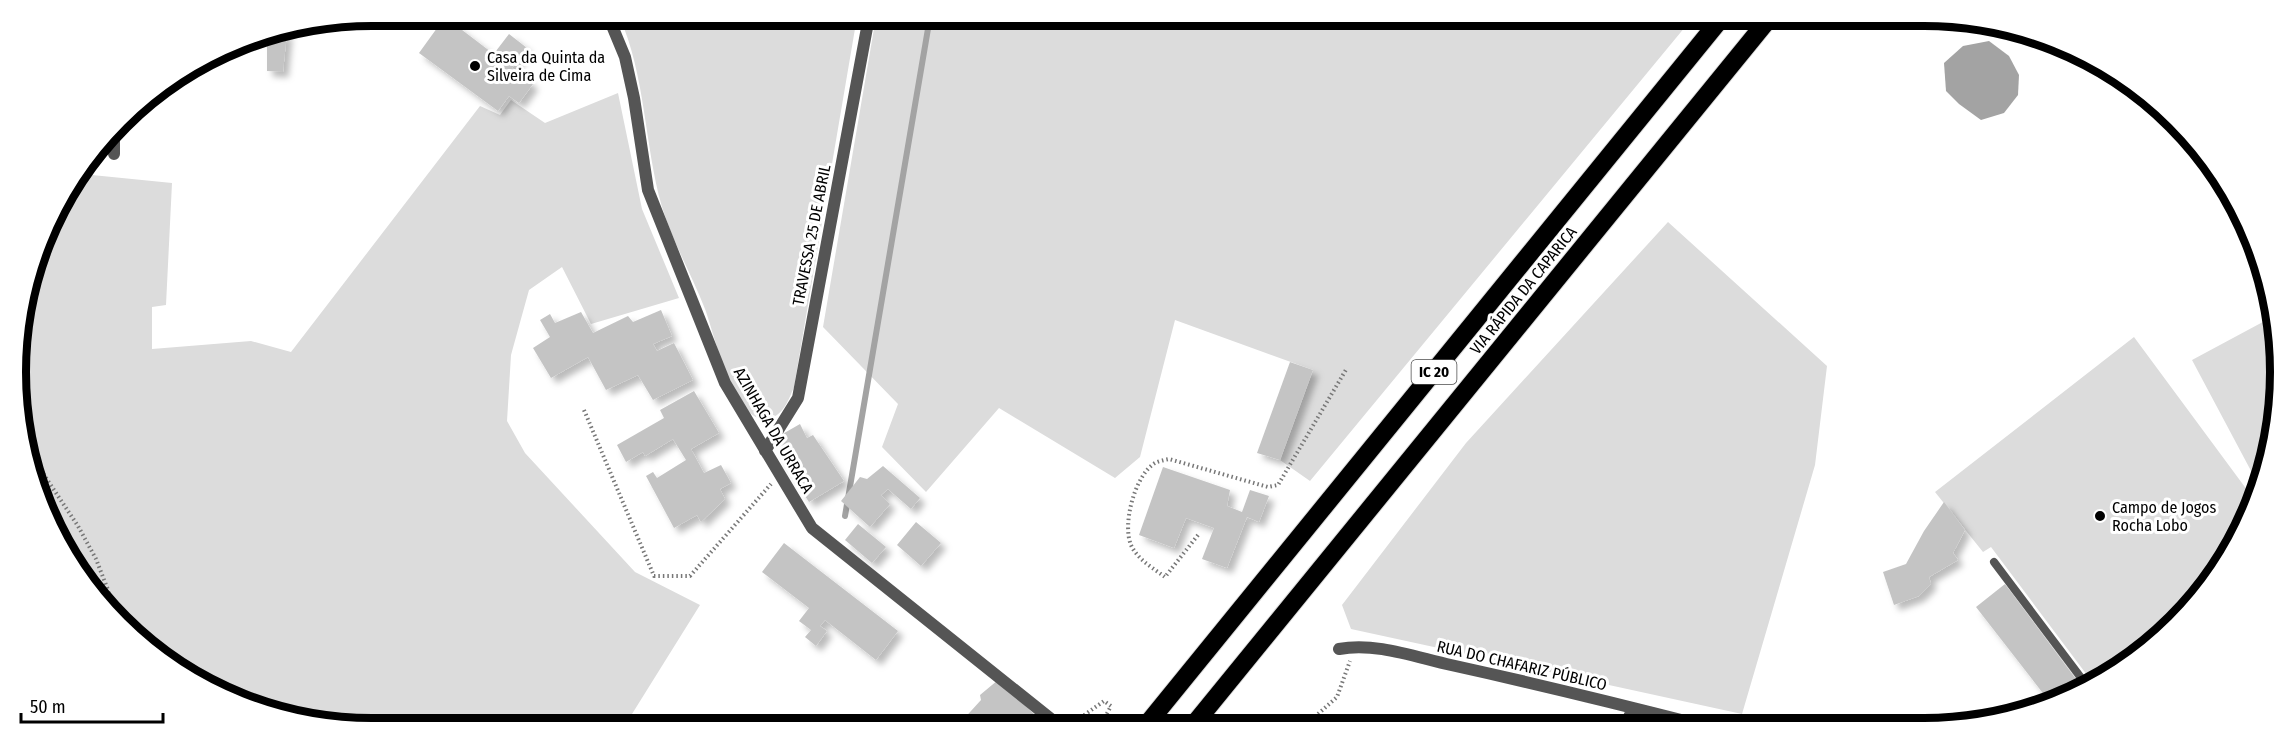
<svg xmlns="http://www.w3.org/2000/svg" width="2296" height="743" font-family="'Fira Sans Condensed',sans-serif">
  <defs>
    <filter id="shadow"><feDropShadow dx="5.5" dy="5.5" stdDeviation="3" flood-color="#0004"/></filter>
  </defs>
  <rect width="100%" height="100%" fill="#fff"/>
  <!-- green -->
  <path fill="#dcdcdc" d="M619,16L857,17L794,387C788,401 783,417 766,419C733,422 714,332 705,309C692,275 673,243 662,207C644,144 646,76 619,16Z
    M876,17L1690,21L1310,481L1280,460L1313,370L1175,320L1140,457L1115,478L999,408L926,492L882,447L898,404L823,327Z
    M618,93L642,209L679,298L591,324L562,267L529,290L511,355L507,421L525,453L635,572L700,605L627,722L302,721L173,668L75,570L27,463L18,325L52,214L82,174L172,183L166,305L152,307V349L251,341L291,352L480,106L500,115L511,100L545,123Z
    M1668,222L1827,366L1815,465L1742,714L1351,629L1342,605L1466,443Z
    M2274,316V441L2258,484L2192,360Z
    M2134,337L2253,498L2233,549L2176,624L2093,683L1991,547L1983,552L1935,492Z"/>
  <!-- water -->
  <path fill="#a3a3a3" d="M1989,41L2009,56L2019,75L2018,95L2004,113L1981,120L1959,104L1946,91L1944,63L1963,46Z"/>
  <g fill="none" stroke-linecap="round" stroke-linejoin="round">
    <!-- stream -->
    <path stroke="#a3a3a3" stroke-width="6" d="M845,516L930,17"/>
  </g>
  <!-- building -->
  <path fill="#c4c4c4" filter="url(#shadow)" d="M445,17L491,52L484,60L488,63L492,57L497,61L501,55L496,51L509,34L527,48L512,68L533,84L519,103L509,96L498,111L419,53Z
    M287,32L283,72L267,71V39L259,37Z
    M661,310L672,336L653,344L657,351L674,343L693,380L653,400L638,375L606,390L588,357L551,378L533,348L550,337L540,320L550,314L555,323L581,312L593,333L628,316L633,322Z
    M1290,362L1313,370L1280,460L1257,453Z
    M694,391L719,433L691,449L704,473L721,465L731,483L720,489L725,499L701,522L697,515L674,528L646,476L653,472L657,478L686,460L673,439L645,456L643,452L626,462L617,445L664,418L660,410Z
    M800,424L807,438L813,435L844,481L809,502L781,459L779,436Z
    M883,466L920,498L911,509L888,489L881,495L890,504L870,527L841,501L860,477L867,479Z
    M1163,467L1230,490L1227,506L1242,512L1250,490L1269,496L1259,522L1247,517L1227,568L1202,559L1214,528L1186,518L1174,548L1139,535Z
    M1944,502L1965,530L1953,553L1958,560L1929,577L1931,584L1919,596L1894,605L1883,572L1906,564L1924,531Z
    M916,522L941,543L921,566L897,545Z
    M858,524L886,547L872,563L845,540Z
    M784,543L898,631L876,660L825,620L820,626L827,631L816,646L805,637L811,630L799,621L809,608L762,572Z
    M2005,584L2084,690L2049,701L1976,607Z
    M998,680L1036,716L1041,723H960L981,700L980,695Z"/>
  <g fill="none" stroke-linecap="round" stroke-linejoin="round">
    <defs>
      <path id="highway" d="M1148,723L1719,21
        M1195,723L1767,21"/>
    </defs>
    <!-- highway casing -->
    <use href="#highway" stroke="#dbdbdb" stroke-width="20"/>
    <!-- path -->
    <path stroke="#777" stroke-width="4" stroke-dasharray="1.5 3" stroke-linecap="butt" d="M584,410L654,576H690L771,484
      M25,428L42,472L78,526L96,559L108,590L111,606
      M1198,535L1165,577C1153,568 1137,559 1131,545C1122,524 1135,475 1155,463C1159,461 1164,460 1169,459L1268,487L1278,485L1347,368
      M1073,723L1104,701L1111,706L1102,723
      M1308,723L1337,697L1350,661"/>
    <!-- lane -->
    <path stroke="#555" stroke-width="8" d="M1994,562L2088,687"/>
    <!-- street -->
    <path stroke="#555" stroke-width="12" d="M608,16L625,57L634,98L648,190L725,383L812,528L1056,723
      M114,133V154
      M765,451L798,398L869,17
      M1339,649C1375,642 1415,657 1451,665C1533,683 1615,703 1697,724
      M1626,724L1633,708"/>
    <!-- highway -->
    <use href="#highway" stroke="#000" stroke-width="18"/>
  </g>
  <!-- markers -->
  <g fill="#000" stroke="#fff" stroke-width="2">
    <circle cx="475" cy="66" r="6"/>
    <circle cx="2100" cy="516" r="6"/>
  </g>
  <g text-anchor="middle" stroke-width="6" stroke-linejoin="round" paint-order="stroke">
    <!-- shield labels -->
    <rect fill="#fff" stroke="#4c4c4c" stroke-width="1.5" x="1411.5" y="360" width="45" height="24" rx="4.5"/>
    <g font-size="15" font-weight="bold" fill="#000">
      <text x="1434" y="377">IC 20</text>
    </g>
    <!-- poi labels -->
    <g font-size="16" fill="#000" stroke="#fff" text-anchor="start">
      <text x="487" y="63">Casa da Quinta da<tspan x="487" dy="18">Silveira de Cima</tspan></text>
      <text x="2112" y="513">Campo de Jogos<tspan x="2112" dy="18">Rocha Lobo</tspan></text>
    </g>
    <!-- street labels -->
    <g font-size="16" fill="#000" stroke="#fff">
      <text transform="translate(811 235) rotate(-79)" y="6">TRAVESSA 25 DE ABRIL</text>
      <text transform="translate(1523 290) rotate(-51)" y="6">VIA RÁPIDA DA CAPARICA</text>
      <text transform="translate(774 430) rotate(60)" y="6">AZINHAGA DA URRACA</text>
      <text transform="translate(1522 665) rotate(13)" y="6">RUA DO CHAFARIZ PÚBLICO</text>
    </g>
  </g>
  <!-- crop -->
  <path d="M0 0H2296V743H0ZM372 26H1924A346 346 0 0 1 2270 372V372A346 346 0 0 1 1924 718H372A346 346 0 0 1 26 372V372A346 346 0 0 1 372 26Z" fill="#fff" fill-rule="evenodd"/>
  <path fill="none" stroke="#000" stroke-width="8" d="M372 26H1924A346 346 0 0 1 2270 372V372A346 346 0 0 1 1924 718H372A346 346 0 0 1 26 372V372A346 346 0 0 1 372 26Z"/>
  <!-- scale -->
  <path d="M21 713v9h142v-9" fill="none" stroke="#000000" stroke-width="3"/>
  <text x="30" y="713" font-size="18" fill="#000000" stroke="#ffffff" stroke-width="4.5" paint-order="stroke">50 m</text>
</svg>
